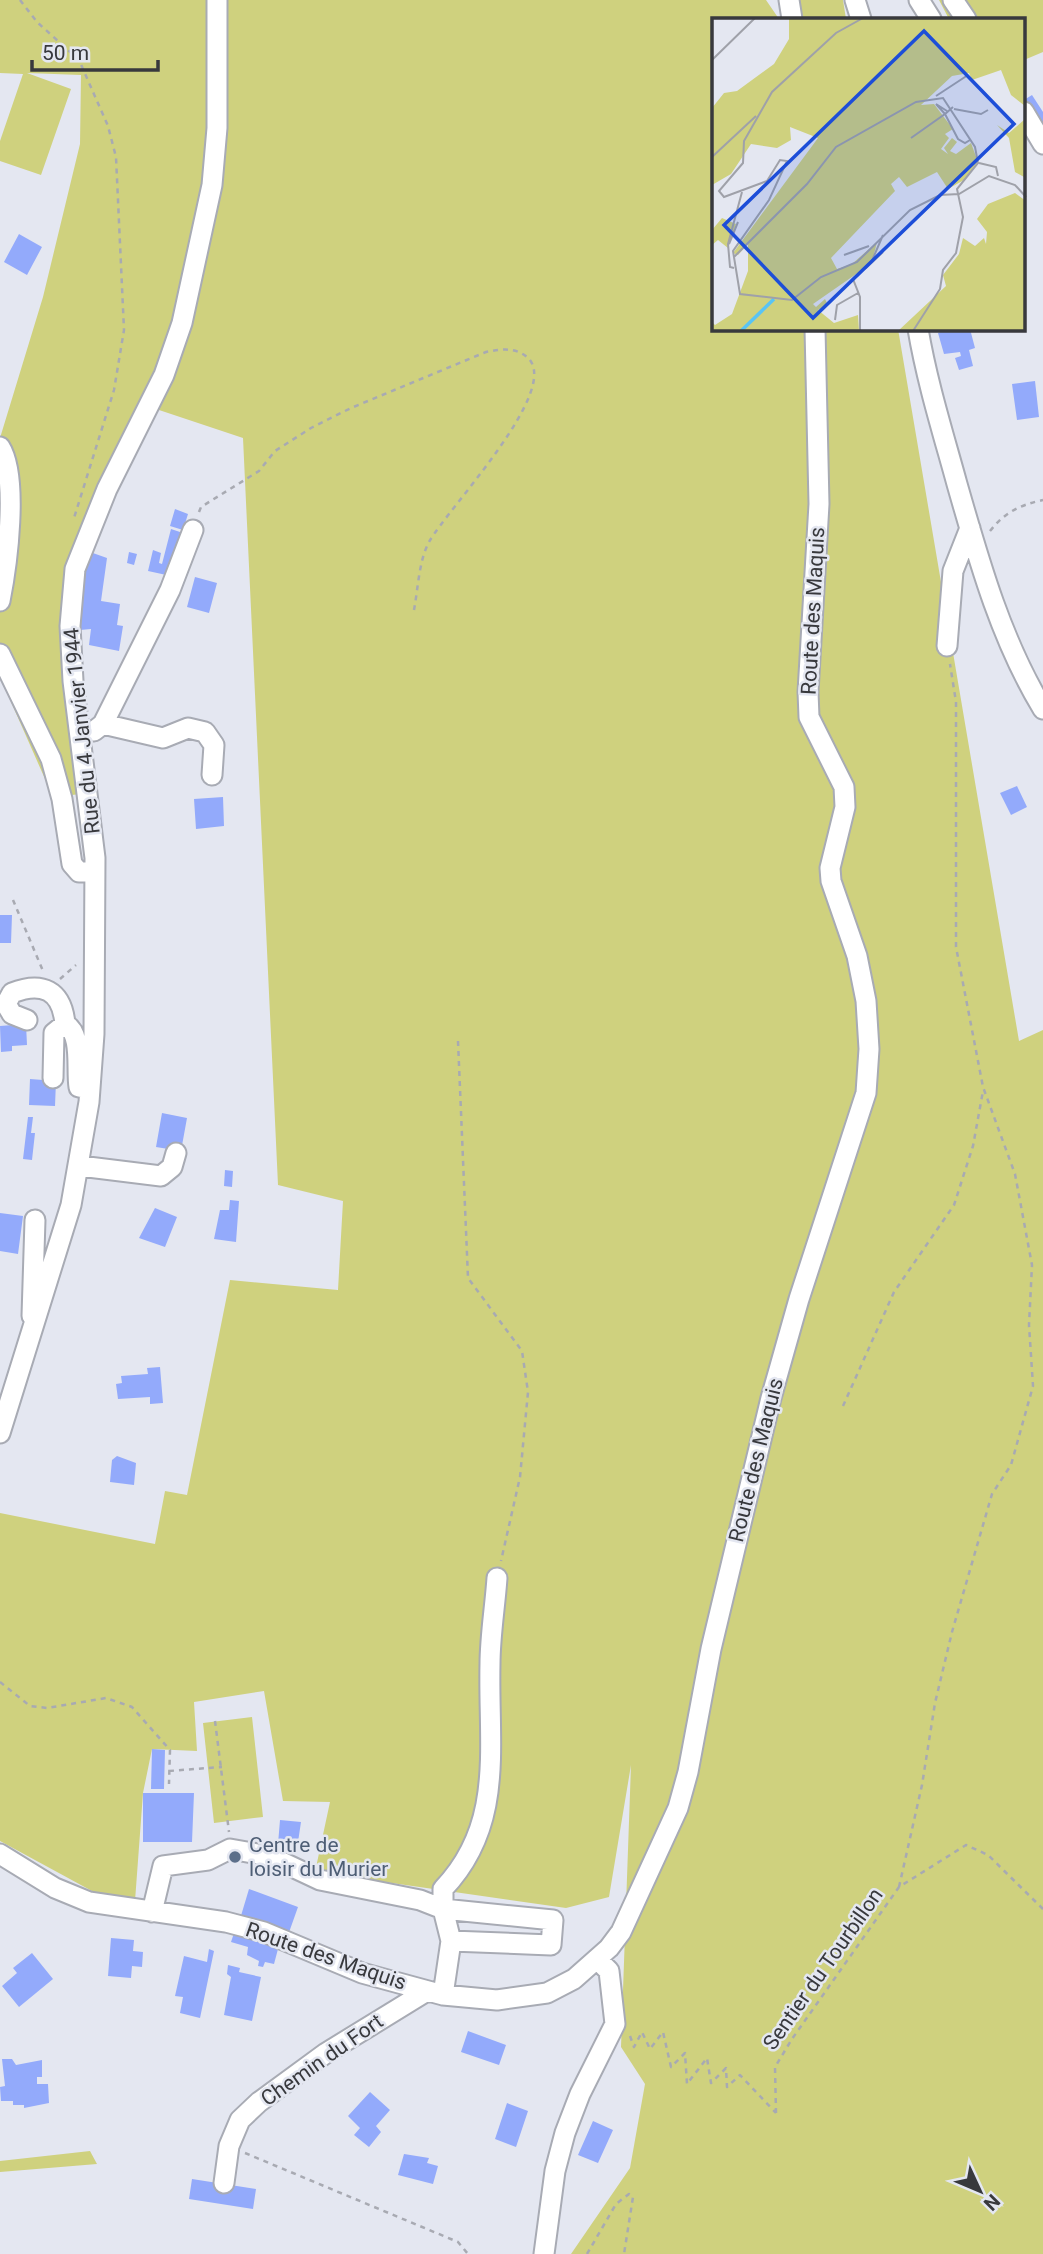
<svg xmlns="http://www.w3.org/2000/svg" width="1043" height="2254" font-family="Roboto,sans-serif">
  <rect width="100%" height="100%" fill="#e4e7f1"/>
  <!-- green -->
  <path fill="#cfd17e" d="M0,0H766L779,19H714V329H898L1019,1041L1043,1030V2254H571L630,2168L645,2084L621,2047L631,1765L609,1897L566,1908L315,1872L330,1802L283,1801L264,1691L194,1702L197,1751L152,1749L143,1793L135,1901L103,1897L0,1841V1513L155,1544L165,1491L187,1495L230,1280L338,1290L343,1201L278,1185L243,438L156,409L97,527L77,578L81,794L53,797L0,677V438L43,297L80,144L81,75L27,73L71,89L41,175L0,161V141L23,74L0,73Z
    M794,0H843L846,19H795Z
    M939,0H1043V52L1024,60V19H949Z
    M252,1717L263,1817L214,1823L203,1723Z
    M90,2151L97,2164L0,2172V2161Z"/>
  <!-- building -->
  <path fill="#93aafb" d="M1032,95L1043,112V135L1024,105V100Z
    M19,234L42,247L27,275L4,262Z
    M947,329H970L975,348L969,350L973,366L959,370L955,358L961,356L960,352L944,354L938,333Z
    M1035,381L1039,417L1017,420L1012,384Z
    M175,509L188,514L183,530L170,526Z
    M171,529L183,533L171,576L148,571L153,550L161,553L159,563L162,564Z
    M90,552L107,558L101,601L120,604L117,625L123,626L119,651L89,645L91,629L80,630L84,577Z
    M129,552L137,554L134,565L127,563Z
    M195,577L217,583L209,613L187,607Z
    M1017,786L1027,807L1011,815L1000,793Z
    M223,797L224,826L196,829L194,799Z
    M0,915H12L11,943H0Z
    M26,1024L27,1045L12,1046V1051L1,1052L0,1026Z
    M30,1079L56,1081L55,1106L29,1105Z
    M162,1113L187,1118L181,1151L156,1147Z
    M28,1117H33L31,1133H35L32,1160L23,1159Z
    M225,1170L233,1171L232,1187L224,1186Z
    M230,1200L239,1201L236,1242L214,1239L220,1210H229Z
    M155,1208L177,1217L165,1247L139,1238Z
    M0,1213L23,1216L18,1254L0,1251Z
    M160,1367L163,1403L150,1404V1397L118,1399L116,1384L122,1383L121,1376L148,1374L147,1368Z
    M117,1456L136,1463L134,1485L110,1482L112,1460Z
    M152,1749L165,1750L164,1789H151Z
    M143,1793H194L192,1842H143Z
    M280,1820L301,1822L298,1842L278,1844Z
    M249,1889L298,1907L287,1938L240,1919Z
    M235,1930L278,1949L274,1964L265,1962L263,1967L258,1966L259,1961L247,1955L248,1947L231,1942Z
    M111,1938L134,1940L133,1951L143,1952L142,1967L132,1966L131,1978L108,1976Z
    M209,1949L214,1951L200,2018L180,2013L183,1997L175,1996L184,1956L207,1962Z
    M32,1953L53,1979L19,2007L2,1986L17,1973L13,1968Z
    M228,1965L240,1968L239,1972L261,1977L252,2021L224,2015L231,1977L227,1974Z
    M468,2031L506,2045L499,2065L461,2052Z
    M2,2059H12L16,2065L42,2060V2077H37V2084H48L49,2103L24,2108V2105H13V2101H1L0,2087L5,2086Z
    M370,2092L390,2110L376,2126L381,2132L369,2147L354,2135L360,2128L348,2116Z
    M507,2103L528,2111L516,2147L495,2139Z
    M593,2121L613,2130L598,2163L578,2155Z
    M404,2154L429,2158L427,2163L438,2166L433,2184L398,2175Z
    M192,2179L256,2189L253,2209L189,2199Z"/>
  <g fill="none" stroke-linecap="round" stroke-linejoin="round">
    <defs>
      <path id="minor" d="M789,0L792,19
        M855,0L861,19
        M919,0L931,19
        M953,0L966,19
        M1024,112L1043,144
        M918,329C927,382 943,433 957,484C979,561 1001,640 1043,709
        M0,447C19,477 7,566 0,601
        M947,646L953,571L970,528
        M0,654L51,759L62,799L72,864L79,872H93
        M103,724L170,590L193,530
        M94,731L103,724L163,738L188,728L205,732L214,745L212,775
        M27,1020L12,1014L6,1004L12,993C42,981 62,990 65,1024
        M53,1078L54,1033L65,1024C83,1034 76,1069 79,1087L89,1089
        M80,1166L161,1176L172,1167L176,1153
        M32,1316L35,1220
        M0,1433L71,1205L89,1102L94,1034L95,858L73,681L70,626L75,569L107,489L164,375L182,323L212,185L217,128V0
        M0,1854L55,1888L89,1902L226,1922L264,1932L362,1973L443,1995L497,2000L547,1993L574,1979L609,1948L621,1932L678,1808L688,1772L711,1649L771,1398L799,1299L866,1093L869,1049L866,1001L857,956L831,881L830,868L845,807L844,787L809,717L808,692L819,504L815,329
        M152,1912L163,1866L208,1860L230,1849L269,1856L320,1880L420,1900L443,1909V1889C505,1824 488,1747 490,1664C490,1636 495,1607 497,1578
        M443,1995L451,1941L443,1909L553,1920L551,1945L451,1941
        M224,2183L229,2146L240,2120L259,2102L326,2053L427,1991
        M544,2254L555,2171L565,2133L580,2094L615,2024L609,1971L598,1960"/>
    </defs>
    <!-- minor casing -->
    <use href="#minor" stroke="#a8abb4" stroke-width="23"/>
    <!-- path -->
    <path stroke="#a8aab2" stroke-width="2.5" stroke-dasharray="5 5" stroke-linecap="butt" d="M20,0L37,22L79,60L108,126L116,157L124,330L114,390L74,518
      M199,512L201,507L259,471L275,451L311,428L351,408L486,352C501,349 515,347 527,357C564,388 448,508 429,542C419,560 418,589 414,610
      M990,531C1005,512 1020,505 1043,500
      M13,900L43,971
      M60,979L76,965
      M458,1041L468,1278L522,1351L528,1392L520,1477L501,1561
      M843,1406L894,1292L954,1205L973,1146L983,1091
      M0,1682L30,1706L47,1708L106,1698L132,1707L170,1750L169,1784
      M215,1721L229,1832
      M169,1771L222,1767
      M899,1887L922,1785L935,1703L952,1632L992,1494L1011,1465L1033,1386L1029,1325L1032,1265L1015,1174L983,1087L956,947V702L950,664
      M630,2036L634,2047L642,2032L650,2049L663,2032L671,2067L685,2053L687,2084L707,2058L711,2083L726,2068L727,2087L740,2075L776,2113
      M776,2113L775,2067L792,2039L899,1887L966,1845L988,1855L1043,1909
      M245,2153L458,2242L468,2254
      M587,2254L616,2204L629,2194L633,2197L624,2254"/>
    <!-- minor -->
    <use href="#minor" stroke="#fff" stroke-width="19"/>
  </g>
  <!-- markers -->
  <circle fill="#5c6f8a" stroke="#e4e7f1" stroke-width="2.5" cx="235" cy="1857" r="7"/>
  <g text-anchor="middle" stroke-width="5" stroke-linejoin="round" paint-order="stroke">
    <!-- street labels -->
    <g font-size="21" fill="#38393d" stroke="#e4e7f1">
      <text transform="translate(813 611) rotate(-87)" y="7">Route des Maquis</text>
      <text transform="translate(82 731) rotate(-96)" y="7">Rue du 4 Janvier 1944</text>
      <text transform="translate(756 1460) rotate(-76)" y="7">Route des Maquis</text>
      <text transform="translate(326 1956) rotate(19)" y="7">Route des Maquis</text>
      <text transform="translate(823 1969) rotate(-55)" y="7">Sentier du Tourbillon</text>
      <text transform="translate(322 2060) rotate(-35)" y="7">Chemin du Fort</text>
    </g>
    <!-- service labels -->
    <g font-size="21" fill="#4e5e75" stroke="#e4e7f1" text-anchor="start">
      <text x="249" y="1852">Centre de<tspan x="249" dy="24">loisir du Murier</tspan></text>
    </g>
  </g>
  <!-- overview -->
  <g transform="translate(712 18)">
    <rect width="313" height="313" fill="#e4e7f1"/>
    <path d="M77,0H313V88L299,77L289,52L260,62L257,55L240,58L209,87L222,86L241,111L233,116L237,120L229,131L236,136L232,130L240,120L245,124L238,133L244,136L259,125L266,144L252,162L236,171L225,154L195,169L187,159L179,166L183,173L119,240L125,251L140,246L165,224L160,245L101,286L104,289L113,281L116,287L106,292L122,305L146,297L147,313H0V304L3,307L20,296L36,253V226L26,237L21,235L106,120L78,109L79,122L65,130L39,126L19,156L0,167V90L12,75L25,73L62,46L77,21ZM313,101L314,158L312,159L303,154L297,120L285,107L297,115ZM303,175L314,183L313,313H186L234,268L231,257L247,236L251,220L263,228L272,220L274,226L275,214L265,201L276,186ZM10,200L24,206L16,230L6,222L0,227V212Z" fill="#cfd17e"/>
    <path fill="none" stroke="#59c4f5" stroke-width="3.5" d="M29,313L62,281"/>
    <path fill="none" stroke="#9fa1a9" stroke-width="2" d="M151,0L124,15L60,74L32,123L31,145L7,173L12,179L55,163L68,142L75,143L57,182L21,233L28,276L80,282L109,259L145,244L198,192L228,177L247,176L277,158L303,167L314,179M0,42L43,0M224,78L256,57M242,91L269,96L276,92M235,93L224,86L233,96L241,89M199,120L233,96L246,121L253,125L258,122M0,139L44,98M267,145L284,149L286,158M17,226L26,204M132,237L157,228M22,239L95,166L124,129L204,84L231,80L263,129L266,145L245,171L251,199L244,235L231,252L228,271L201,313M22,250L18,249L16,226L30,174M154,250L171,234M123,302L125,287L146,275M148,313V279L141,261L159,245L171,217"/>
    <path fill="#1d4ed8" fill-opacity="0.15" stroke="#1d4ed8" stroke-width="3.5" d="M212,13L302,106L101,300L12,207Z"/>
    <rect width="313" height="313" fill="none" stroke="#38393d" stroke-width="3.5"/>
  </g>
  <!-- north arrow -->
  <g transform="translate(980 2191) rotate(134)" stroke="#e4e7f1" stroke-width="5" paint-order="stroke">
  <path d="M0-5L12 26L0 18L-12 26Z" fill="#38393d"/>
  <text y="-10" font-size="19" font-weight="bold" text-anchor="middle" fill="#38393d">N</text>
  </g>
  <!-- scale -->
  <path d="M32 60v10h126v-10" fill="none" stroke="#38393d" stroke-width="3.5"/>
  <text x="42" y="60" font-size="21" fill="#38393d" stroke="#e4e7f1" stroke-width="5" paint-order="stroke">50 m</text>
</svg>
